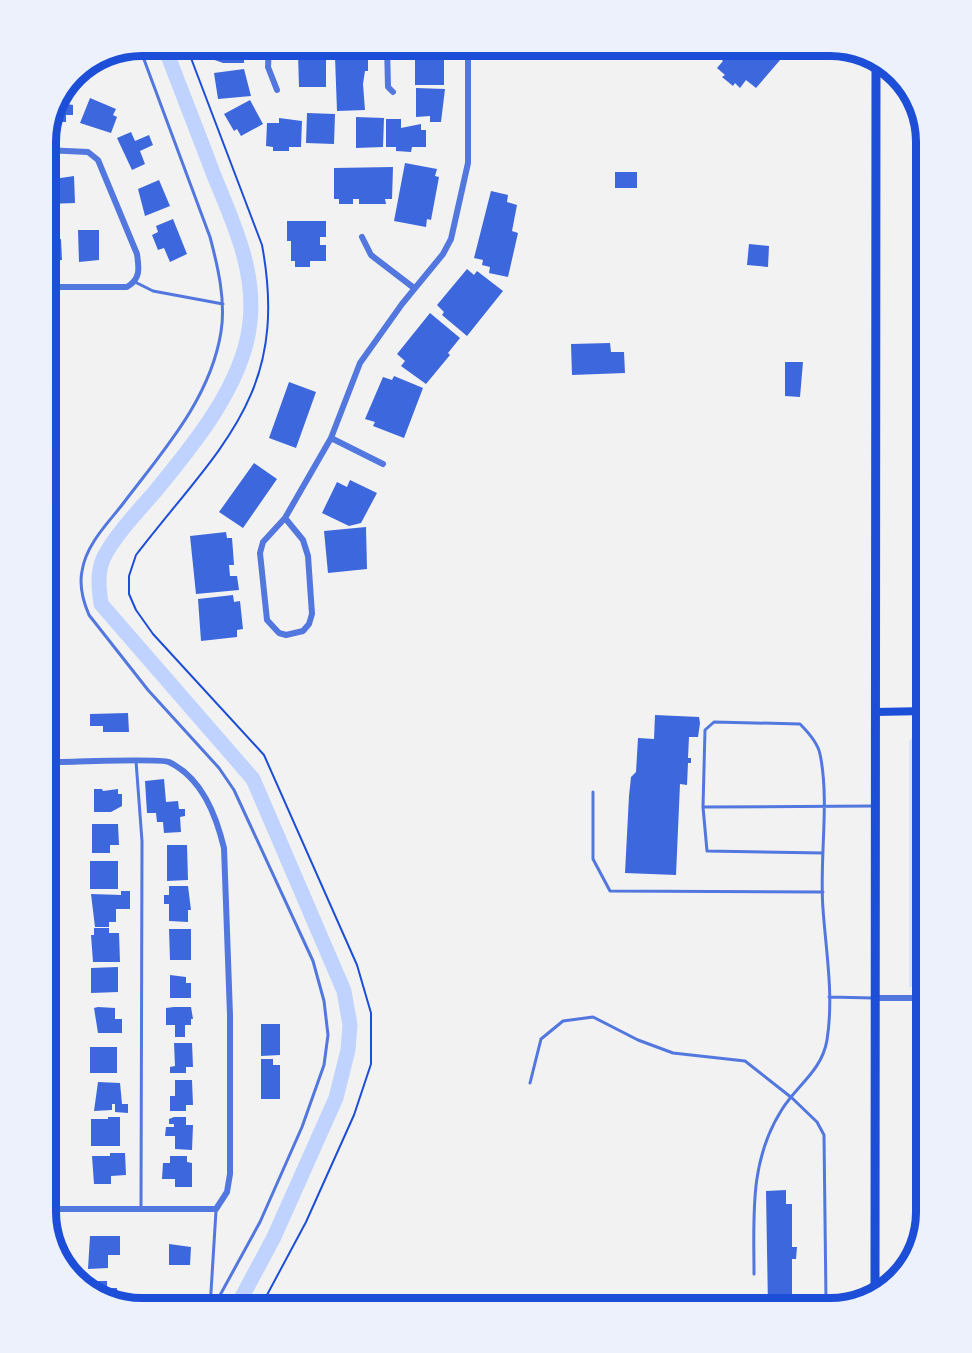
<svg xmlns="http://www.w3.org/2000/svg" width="972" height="1353" font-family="'Varela Round',sans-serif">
  <rect width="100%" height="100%" fill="#f2f2f2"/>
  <!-- green -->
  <path fill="#dbe4f7" d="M920,730H927V986L909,987V741Z"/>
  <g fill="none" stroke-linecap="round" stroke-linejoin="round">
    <!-- canal -->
    <path stroke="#bfd3fe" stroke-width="15" d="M164,45C180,88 197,130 213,173C232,220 256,269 250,322C244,384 192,447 153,494C137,512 113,538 103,559C97,574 99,589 101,604L253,779L344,991L350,1025L348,1050L336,1098L274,1237L236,1308"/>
  </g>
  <!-- building -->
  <path fill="#3d67dc" d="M209,45H251V51H244V63H223L209,58Z
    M724,45H793L756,88L746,80L740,88L735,83L733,86L722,77L725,75L717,68L723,61L716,55Z
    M298,53L326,57V87H299Z
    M340,56H368V71H365L363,84L365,110L337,111L335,57Z
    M415,58H444V85H415Z
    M244,69L251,96L218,99L214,73Z
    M416,88L445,89L441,122H430V116L416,117Z
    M90,98L116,109L113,115L117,117L111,133L80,123Z
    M250,100L263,124L241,136L237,129L234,131L224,114Z
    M61,103L73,105V115H66V122H52Z
    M307,113L335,114L334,144L306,143Z
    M356,117L384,118L383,147L356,148Z
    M279,118L302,121L301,147H289V151H273V147L266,146L267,123H279Z
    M386,119H401V128L421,124V130H426V147H412L411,152L396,151V147H386Z
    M131,132L135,141L149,135L153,145L140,151L145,164L132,170L117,138Z
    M405,163L437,169L435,176L439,177L431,220L427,219L426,227L394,221Z
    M393,167L392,199H385L386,204H359V199H353V204H339V199H334V168Z
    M615,172H637V188H615Z
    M74,176L75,203L47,204V180Z
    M159,180L170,206L145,216L138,189Z
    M491,191L508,195L507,202L517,205L512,231L518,233L508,277L489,273L490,267L482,265L483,260L474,258Z
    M173,219L187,254L170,262L164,248L158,250L152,235L158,232L156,226Z
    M287,221H326V237H320V245H326V261H310V267H295V261H291V241H287Z
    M78,230H99V260L79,262Z
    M45,239H61L62,260L45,261Z
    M749,244L769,246L768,267L747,265Z
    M923,264H927V277H923Z
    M467,269L474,275L477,271L503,291L467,336L442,315L444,312L437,305Z
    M430,313L460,338L448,353L450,355L426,384L401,366L405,361L397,354Z
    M610,343L611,352H624L625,373L572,375L571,344Z
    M785,362H803L800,397L785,396Z
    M394,376L423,388L404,438L373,426L375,422L365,419L383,377L392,380Z
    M289,382L316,392L296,448L269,438Z
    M254,463L277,479L243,528L219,512Z
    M350,480L377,493L361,523L349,526L322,513L337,482L347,487Z
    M366,527L367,569L328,573L324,531Z
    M226,532L227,538H232L233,551L234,565H229L230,576H237L239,590L196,594L190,536Z
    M233,595L234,602L240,601L243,629L237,630V637L201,641L198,599Z
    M128,713L129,732H103V726H90V714Z
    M655,715L699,717L700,723L698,737H689L688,758H691V763H688L687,785L680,784L676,875L625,873L629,796L631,777L636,772L638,738L654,739Z
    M164,779L166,802L178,801L179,809H185V816L180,817L181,832L164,833L163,822H157L156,813H147L145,781Z
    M94,789H102L103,791L118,789V794H122V806L111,812H94Z
    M92,824H118L119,845H110V853H92Z
    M167,845H187L188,880L167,881Z
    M90,861H118V889H90Z
    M169,886H188L191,910H188V922L169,921V904H164V895H169Z
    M121,891H130V909H116V922H109V927H95L91,894L121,895Z
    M94,928H109V933H119L120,962H93L91,935H94Z
    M169,929H191V960H170Z
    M118,967V992L91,993V968Z
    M170,975L186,977V983H191V998H170Z
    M98,1007L115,1008V1019H122V1033H98L94,1008Z
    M174,1007H191L193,1019H191V1025H185V1037H175V1025H166V1008Z
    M261,1024H280V1055L261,1056Z
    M174,1043H192L193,1067H186V1073H170V1067L175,1066Z
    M90,1047H117V1073H90Z
    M923,1048H927V1069H922Z
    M261,1059H273V1065H280V1099H261Z
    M175,1080H192L193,1105H186V1111H170V1096H175Z
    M98,1082L120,1083L122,1104H128V1113L115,1112V1104H112V1110L94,1111Z
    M108,1117H120V1146H91V1119H108Z
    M174,1117H186V1125H193L192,1150L175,1149V1136H165L166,1127H174V1124H169V1119Z
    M110,1153H125L126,1175L111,1176V1184H94L92,1156H110Z
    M170,1156H187V1162L192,1163V1187H175V1179H162L163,1163H170Z
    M786,1190V1204H792V1247H797L796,1259H792V1302H776V1307H768L766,1191Z
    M90,1236H120V1255H108V1268L88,1269Z
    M169,1244L191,1247L190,1265H169Z
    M90,1281H107V1288H117V1302L93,1295L90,1292Z"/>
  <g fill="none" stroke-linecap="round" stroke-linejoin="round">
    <!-- path -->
    <path stroke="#1d4ed8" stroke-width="2" d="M186,45L262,245C290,395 219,447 136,555L129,576V594L136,610L153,634L264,755L357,965L371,1013V1064L354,1115L306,1222L260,1308"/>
    <!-- service -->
    <path stroke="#5277de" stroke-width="3" d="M139,46L210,237C218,267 226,301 221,332C210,400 162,452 122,505C107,524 86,545 82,571C79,586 83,601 89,615L148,690L219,768L234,790L313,961L324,1001L328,1035L324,1065L302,1127L260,1222L213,1308
      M135,282L153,291L223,304
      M136,761L142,841L141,1209
      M593,792V859L610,891L823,892
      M703,807L873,806
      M45,903H53
      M829,997L873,998
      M530,1083L541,1039L563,1021L593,1017L638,1040L673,1053L745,1061L792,1098L817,1122L824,1135L826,1301
      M45,1108H55
      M754,1274C754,1217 749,1162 781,1111C796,1086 822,1071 827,1040C834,996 826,952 823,909C819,860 830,802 820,754C818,744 808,732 800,724L714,722L705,730L703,807L707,851L823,853
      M210,1308L216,1211"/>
    <!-- minor -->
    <path stroke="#5277de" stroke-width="6" d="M269,45L268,67L277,90
      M387,45L388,87L393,92
      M362,237L371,255L414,288
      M45,287H127C141,279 139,268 137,254L98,160L88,152L45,150
      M331,438L383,464
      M285,518L303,540L308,556L312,614L309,624L303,631L286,635L279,633L267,620L260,553L263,542L285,518L331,438L360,363L402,304L443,254L451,239L468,163V45
      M45,696H52L55,1250
      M875,998H927
      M45,1209H216L227,1192L230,1174V1015L224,848C216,815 202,778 169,762C159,758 71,762 54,762"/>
    <!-- secondary -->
    <path stroke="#1d4ed8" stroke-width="8" d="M875,712L927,711"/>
    <!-- primary -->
    <path stroke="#1d4ed8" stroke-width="9" d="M875,1296L876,57"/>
  </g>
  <!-- crop -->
  <path d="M0 0H972V1353H0ZM142 56H830A86 86 0 0 1 916 142V1212A86 86 0 0 1 830 1298H142A86 86 0 0 1 56 1212V142A86 86 0 0 1 142 56Z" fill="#edf1fc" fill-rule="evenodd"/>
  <path fill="none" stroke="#1d4ed8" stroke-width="8" d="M142 56H830A86 86 0 0 1 916 142V1212A86 86 0 0 1 830 1298H142A86 86 0 0 1 56 1212V142A86 86 0 0 1 142 56Z"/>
</svg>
